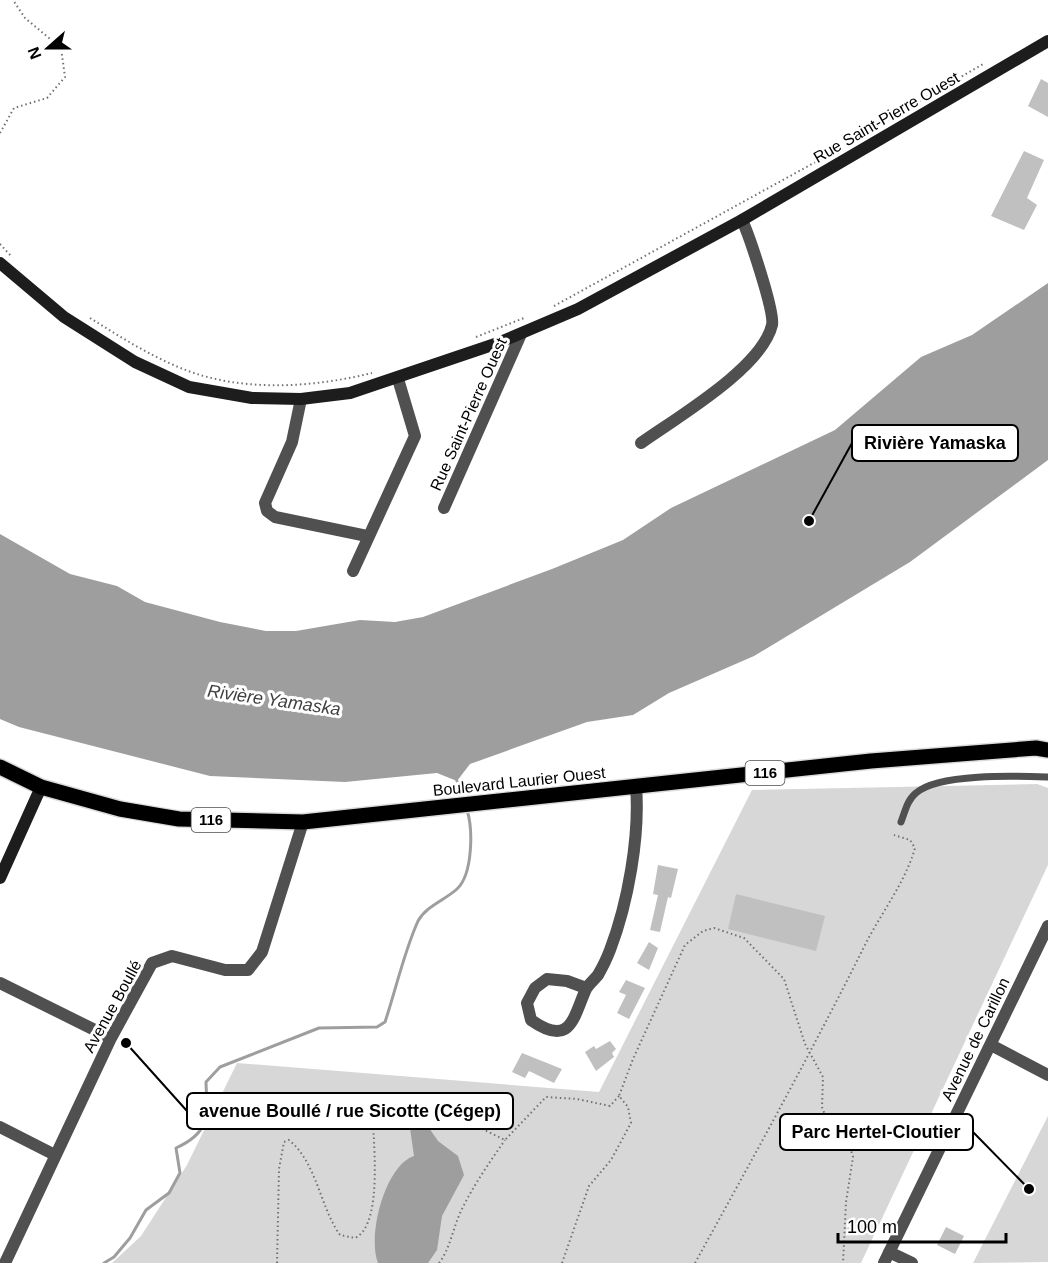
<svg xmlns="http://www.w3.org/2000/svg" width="1048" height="1263" font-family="Arial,sans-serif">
  <rect width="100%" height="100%" fill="#fff"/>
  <!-- green -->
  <path fill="#d7d7d7" d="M1037,784L1048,788V865L861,1263H112L141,1236L187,1165L237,1063L599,1092L752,790Z
    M1048,1116V1262L973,1263Z"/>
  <!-- water -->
  <path fill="#9e9e9e" d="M1048,283V460L910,562L754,656L669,693L633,715L587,722L470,764L457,781L437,773L345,782L210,776L19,727L0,719V534L70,574L117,586L145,602L220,622L266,631H296L360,620L395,622L423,617L552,569L623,540L671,508L835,430L921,357L972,335Z
    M427,1125L438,1141L458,1156L464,1175L442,1216L437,1250L428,1263H378C367,1236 385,1165 414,1156L410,1128Z"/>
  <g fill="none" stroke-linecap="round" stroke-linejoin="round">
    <!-- stream -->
    <path stroke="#9e9e9e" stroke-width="3" d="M457,781L464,801
      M104,1263L114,1257L130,1238L146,1210L169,1193L180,1173L176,1148C211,1132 207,1116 206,1082L220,1067L319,1028L377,1027L385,1022C396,989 404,952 418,921C426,906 445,900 457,889C473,874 473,829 467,810"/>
  </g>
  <!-- building -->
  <path fill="#c0c0c0" d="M1041,79L1048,83V117L1028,106Z
    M1024,151L1044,160L1027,198L1037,205L1024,230L991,216Z
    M658,865L678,869L671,898L668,897L660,932L650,930L658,895L653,894Z
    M736,894L825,916L816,951L728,929Z
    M649,942L658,948L649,970L637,963Z
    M626,980L645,988L629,1019L617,1013L626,995L619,992Z
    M610,1041L616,1049L612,1053L614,1057L596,1071L585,1052L594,1046L596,1049Z
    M522,1053L562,1069L554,1083L529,1071L525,1078L512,1072Z
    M946,1227L964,1236L955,1254L937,1245Z"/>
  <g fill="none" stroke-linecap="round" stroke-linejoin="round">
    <defs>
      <path id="primary" d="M0,767L41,787L120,809L179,819L303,822L871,761L1036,748L1048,750"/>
    </defs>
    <!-- primary casing -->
    <use href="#primary" stroke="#dbdbdb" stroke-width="18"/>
    <!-- path -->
    <path stroke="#727272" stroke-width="2" stroke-dasharray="1.5 3" stroke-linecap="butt" d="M0,133L14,108L47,98L65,77L61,48L25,18L13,0
      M0,244L11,256
      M554,306L821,159L983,64
      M90,318C122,338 155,359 191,372C248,392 315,387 372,373
      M476,337L524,318
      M277,1263L279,1169L284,1142L289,1140C317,1163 320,1207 340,1235L355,1238C385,1224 372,1131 372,1101L432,1098L452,1107L470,1123L505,1140L546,1097L577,1099L610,1106L619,1096
      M439,1263C450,1249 453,1228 461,1211C473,1186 489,1163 505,1140
      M562,1263L589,1186L611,1160L631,1123L628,1107L619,1096L633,1059L685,945L703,931L714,928L744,938L784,979L805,1044L823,1077L822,1107L825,1115L850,1147L853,1157L846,1202L843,1263
      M695,1263C753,1158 811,1053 865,945C881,913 905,883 915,848L910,840L894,835"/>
    <!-- lane -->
    <path stroke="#505050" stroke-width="7" d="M901,822C905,812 907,800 916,793C938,773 1018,776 1048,777"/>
    <!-- street -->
    <path stroke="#505050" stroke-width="12" d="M301,399L292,442L265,503L267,511L275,517L367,536
      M641,443C676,418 762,368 772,325C775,312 749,235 742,220
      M444,508L521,334
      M353,571L415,436L398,379
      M0,983L111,1038
      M586,988L567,981L547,979L535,988L527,1003L531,1020C571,1048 573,1018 586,989C589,984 594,980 598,975C602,968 607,958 610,950C628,903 640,836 636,786
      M991,1045L1048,1075
      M0,1127L55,1155
      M889,1252L912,1263
      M5,1263L111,1038L152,963L172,956L225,970H248L262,952L303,822
      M884,1263L1048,926"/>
    <!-- secondary -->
    <path stroke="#1d1d1d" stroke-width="12" d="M0,263L64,317L135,362L189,387L252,398L301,399L350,393L498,343L578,309L742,220L1048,41
      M0,878L41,787"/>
    <!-- primary -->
    <use href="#primary" stroke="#000" stroke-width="15"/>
  </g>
  <g text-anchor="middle" stroke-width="6" stroke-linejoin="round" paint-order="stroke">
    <!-- shield labels -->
    <g fill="#fff" stroke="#4c4c4c" stroke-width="1.5">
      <rect x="745.5" y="761" width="39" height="24" rx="4.5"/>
      <rect x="191.5" y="808" width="39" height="24" rx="4.5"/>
    </g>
    <g font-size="15" font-weight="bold" fill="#000">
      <text x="765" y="778">116</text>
      <text x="211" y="825">116</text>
    </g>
    <!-- street labels -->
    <g font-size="16" fill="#000" stroke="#fff">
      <text transform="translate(886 117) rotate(-30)" y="6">Rue Saint-Pierre Ouest</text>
      <text transform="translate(468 414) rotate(-66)" y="6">Rue Saint-Pierre Ouest</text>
      <text transform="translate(519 781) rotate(-6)" y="6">Boulevard Laurier Ouest</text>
      <text transform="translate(112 1006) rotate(-61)" y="6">Avenue Boullé</text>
      <text transform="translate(975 1039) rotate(-64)" y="6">Avenue de Carillon</text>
    </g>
    <!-- water labels -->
    <g font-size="18" font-style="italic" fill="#3f3f3f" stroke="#fff">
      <text transform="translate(274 700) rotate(8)" y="6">Rivière Yamaska</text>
    </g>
  </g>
  <!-- callouts -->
  <path fill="none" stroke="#000" stroke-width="2" d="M809 521L852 443M126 1043L187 1111M1029 1189L973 1132"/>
  <g fill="#000" stroke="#fff" stroke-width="2">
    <circle cx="809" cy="521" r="6"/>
    <circle cx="126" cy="1043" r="6"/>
    <circle cx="1029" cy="1189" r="6"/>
  </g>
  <g fill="#fff" stroke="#000" stroke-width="2">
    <rect x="852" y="425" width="166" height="36" rx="6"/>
    <rect x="187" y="1093" width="326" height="36" rx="6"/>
    <rect x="780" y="1114" width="193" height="36" rx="6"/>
  </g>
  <g font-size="18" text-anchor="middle" font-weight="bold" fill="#000">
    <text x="935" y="449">Rivière Yamaska</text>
    <text x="350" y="1117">avenue Boullé / rue Sicotte (Cégep)</text>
    <text x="876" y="1138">Parc Hertel-Cloutier</text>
  </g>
  <!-- north arrow -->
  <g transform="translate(48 48) rotate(249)" stroke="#ffffff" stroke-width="4.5" paint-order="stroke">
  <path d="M0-4.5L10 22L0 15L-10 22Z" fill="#000000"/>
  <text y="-9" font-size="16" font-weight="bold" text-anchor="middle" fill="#000000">N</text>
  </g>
  <!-- scale -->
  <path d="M838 1233v9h168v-9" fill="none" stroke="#000000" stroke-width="3"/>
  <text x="847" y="1233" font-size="18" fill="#000000" stroke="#ffffff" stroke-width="4.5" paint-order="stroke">100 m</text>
</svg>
